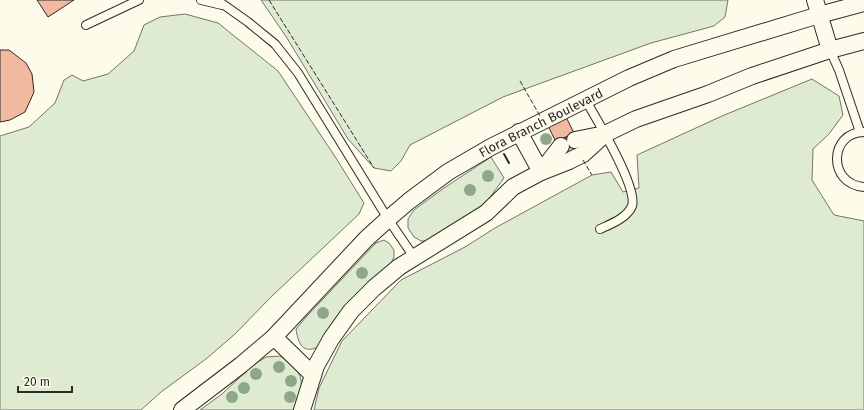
<svg xmlns="http://www.w3.org/2000/svg" width="864" height="410" font-family="'Fira Sans',sans-serif">
  <rect width="100%" height="100%" fill="#fdfbea"/>
  <!-- green -->
  <path fill="#deebd1" stroke="#74746e" d="M261,0H728L725,17L714,26L651,43L503,97L410,145L401,161L391,171L374,168L348,139L287,38Z
    M185,14L218,23L278,71L336,158L364,203L359,214L272,296L235,334L206,359L161,392L141,410H0V136L29,127L55,103L64,80L72,75L83,81L108,74L134,51L144,25L160,17Z
    M812,79L839,96L843,115L829,134L813,149L812,180L834,215L864,221V410H314L319,388L342,341L401,280L465,247L495,228L592,175L611,172L623,192L639,188L637,155L722,116Z
    M491,157L504,178L488,200L474,212L429,241H421L414,237L408,228V219L414,210L444,188Z
    M384,240L389,243L394,250V257L390,265L374,277L351,299L318,347C303,354 298,344 296,329L307,316L376,243Z
    M280,356C306,374 304,381 296,410H200L222,394L252,366L266,357Z"/>
  <!-- building -->
  <path fill="#f2b8a0" stroke="#2b2b2b" d="M37,0H74L48,17Z
    M0,50H9L26,63L32,74L34,92L25,112L10,120L0,122Z
    M566,117L574,133L556,142L548,126Z
    M572,134L580,149L566,157L558,141Z"/>
  <g fill="none" stroke-linecap="round" stroke-linejoin="round">
    <defs>
      <path id="service" d="M201,0L222,5
        M217,0L248,22L275,44L298,73L388,219L414,257
        M86,25L139,0
        M830,50L839,70L860,132
        M585,99C596,118 638,187 632,206C627,218 611,224 600,229
        M864,132C829,132 827,184 864,187"/>
      <g id="minor">
        <path d="M815,0L830,50"/>
        <path d="M519,132L541,172L561,146"/>
        <path d="M575,140L605,134"/>
        <path d="M274,337L313,375"/>
        <path id="s1" d="M182,410L241,365L274,337L366,239L388,219L409,201L448,172L491,147L629,78L674,59L819,15L864,3"/>
        <path d="M302,410L316,366L331,339L351,311L374,288L399,267L486,213L513,187L541,172L569,161L583,154L605,134L636,119L708,94L752,76L830,50L864,41"/>
      </g>
    </defs>
    <!-- service casing -->
    <use href="#service" stroke="#2b2b2b" stroke-width="10"/>
    <!-- minor casing -->
    <use href="#minor" stroke="#2b2b2b" stroke-width="18"/>
    <!-- service -->
    <use href="#service" stroke="#fdfbea" stroke-width="8"/>
    <!-- minor -->
    <use href="#minor" stroke="#fdfbea" stroke-width="16"/>
    <!-- fence -->
    <path stroke="#2b2b2b" stroke-width="1" stroke-dasharray="5 2" stroke-linecap="butt" d="M269,0L374,168
      M520,81L540,116
      M583,160L592,175"/>
    <!-- wall -->
    <path stroke="#2b2b2b" stroke-width="2" d="M504,154L509,163"/>
  </g>
  <!-- trees -->
  <g fill="#8ea78a">
    <circle cx="546" cy="139" r="6"/>
    <circle cx="488" cy="176" r="6"/>
    <circle cx="470" cy="190" r="6"/>
    <circle cx="362" cy="273" r="6"/>
    <circle cx="323" cy="313" r="6"/>
    <circle cx="279" cy="367" r="6"/>
    <circle cx="256" cy="374" r="6"/>
    <circle cx="291" cy="381" r="6"/>
    <circle cx="244" cy="388" r="6"/>
    <circle cx="232" cy="397" r="6"/>
    <circle cx="290" cy="397" r="6"/>
  </g>
  <g text-anchor="middle" stroke-width="3" stroke-linejoin="round" paint-order="stroke">
    <!-- street labels -->
    <g font-size="13" fill="#2b2b2b" stroke="#fdfbea">
      <text dy="5" stroke="none"><textPath href="#s1" startOffset="463">Flora Branch Boulevard</textPath></text>
    </g>
  </g>
  <!-- scale -->
  <path d="M18 386v6h54v-6" fill="none" stroke="#2b2b2b" stroke-width="2"/>
  <text x="24" y="386" font-size="12" fill="#2b2b2b" stroke="#fdfbea" stroke-width="3" paint-order="stroke">20 m</text>
</svg>
